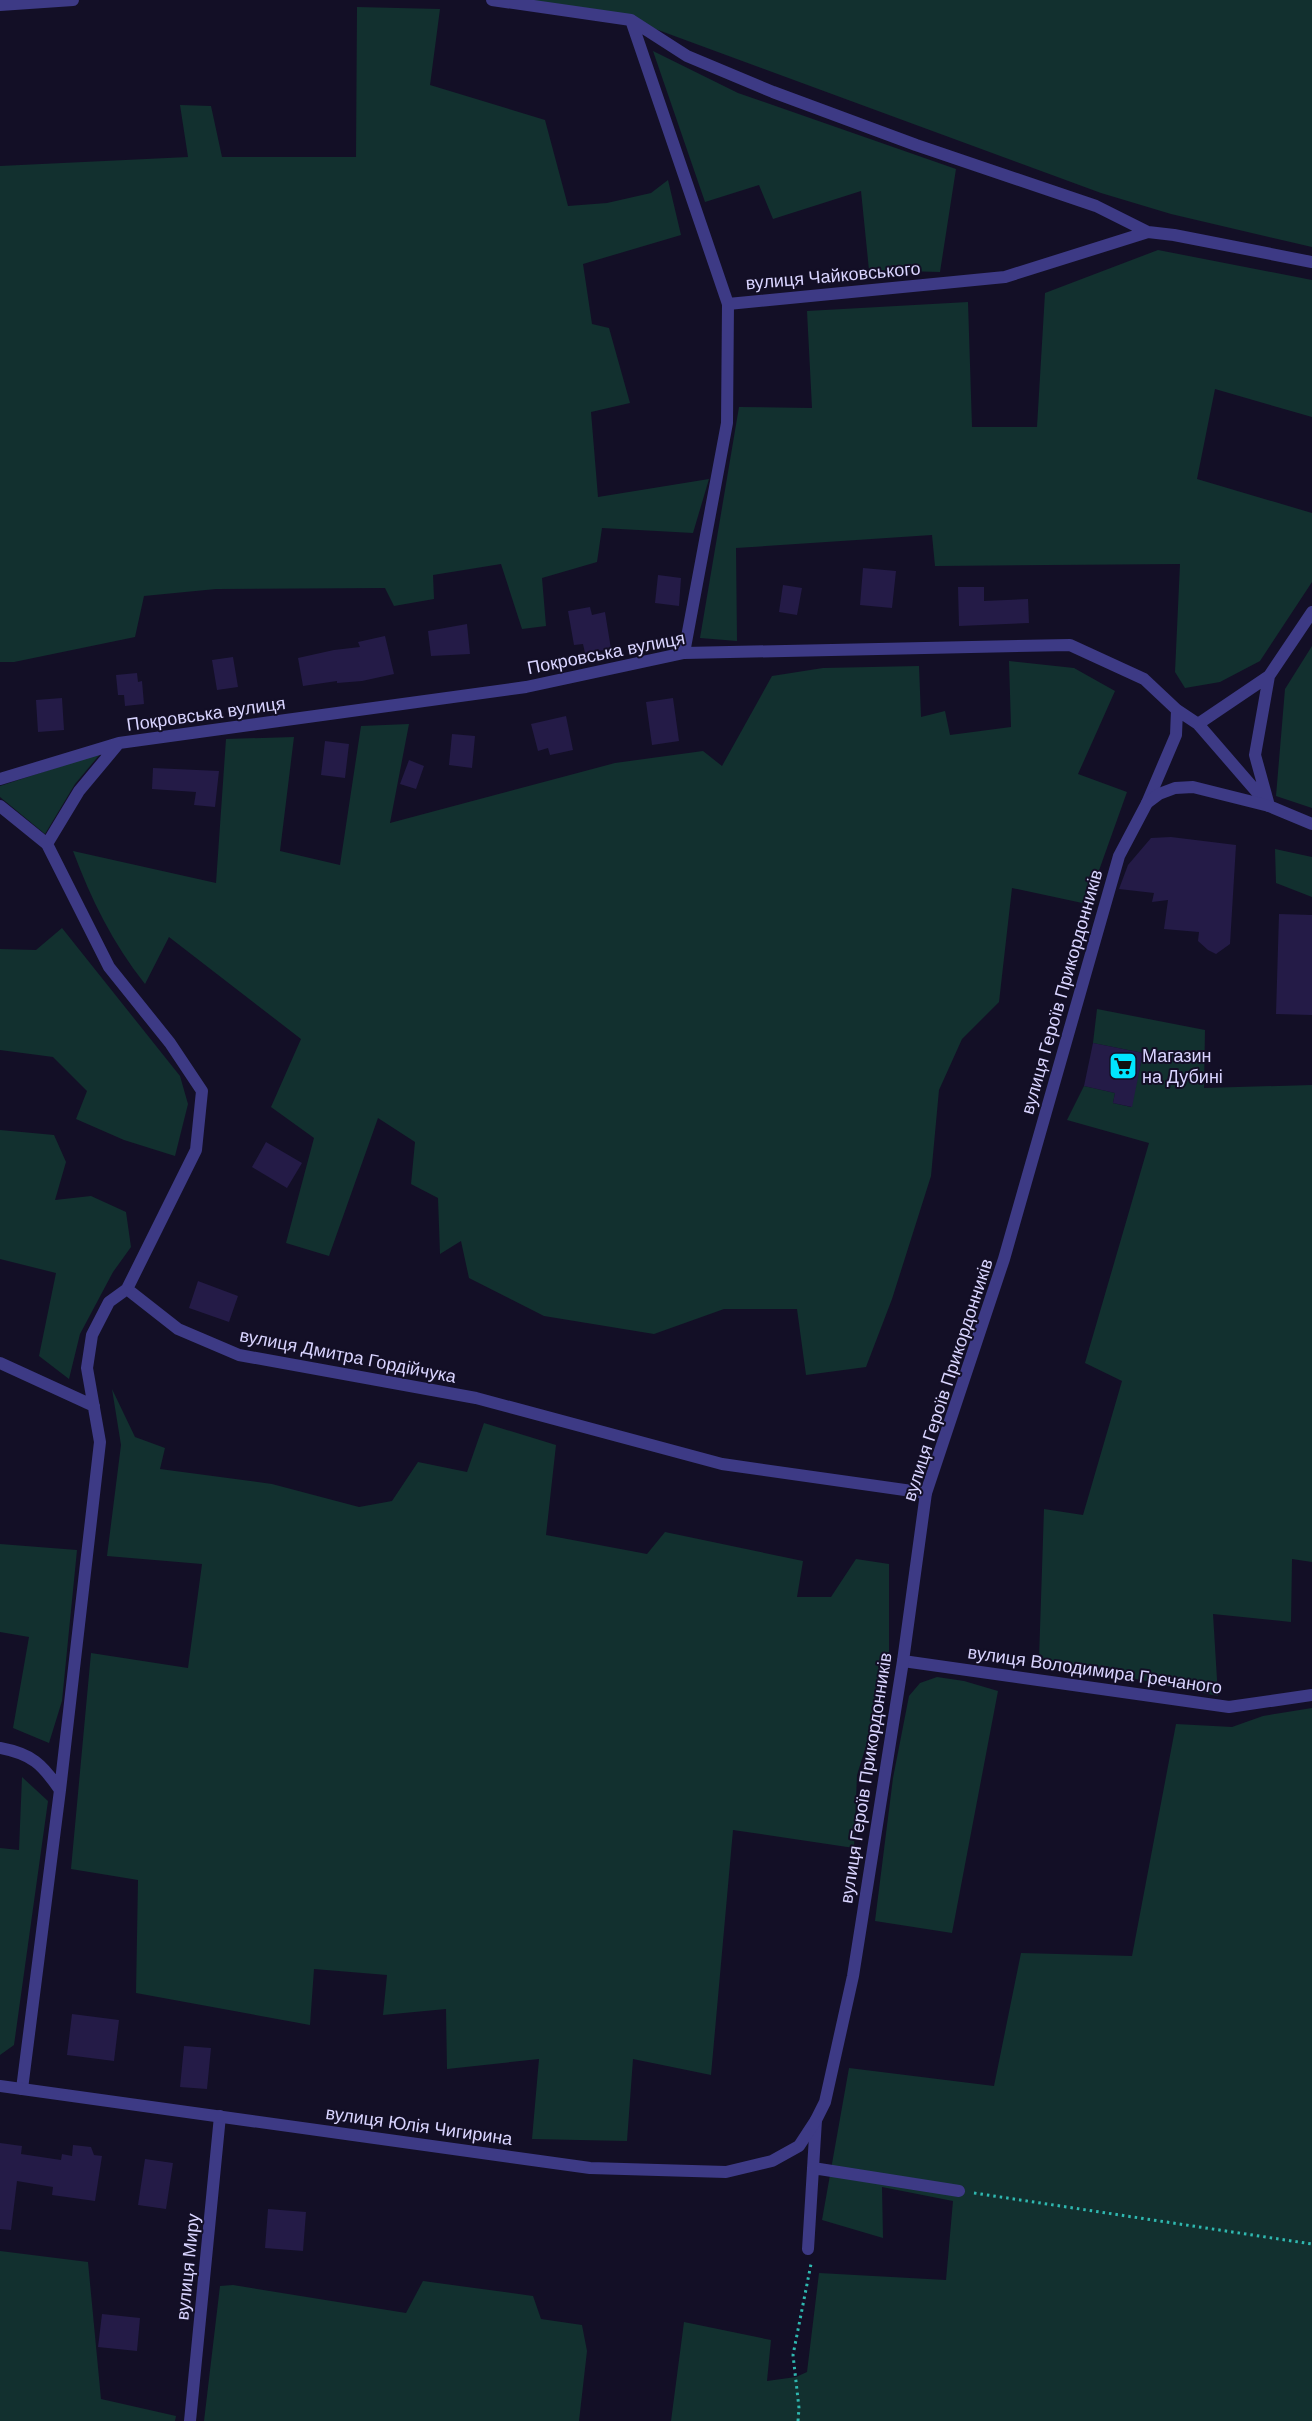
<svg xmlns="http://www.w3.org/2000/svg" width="1312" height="2421" font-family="'DM Sans',sans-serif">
  <rect width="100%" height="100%" fill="#130f26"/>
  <!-- green -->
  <path fill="#12302f" d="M492,0H1312V247L1171,214L1101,193L631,20Z
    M357,7L440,9L430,85L545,120L568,206L607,203L651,193L668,180L681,235L583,264L592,324L609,328L630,403L591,412L598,497L709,479L693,533L602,528L597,562L542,578L546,626L522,629L501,564L433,575L434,599L394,606L385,588L216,589L144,596L135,637L14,662H0V166L188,157L180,105L211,106L222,157H356Z
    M653,51L738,93L956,169L940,272L869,270L861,191L773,219L759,185L705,202Z
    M1158,250L1312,280V417L1215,389L1197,479L1312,513V582L1260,661L1220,682L1185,688L1175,672L1180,564L935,566L932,535L736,548L737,641L700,638L739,407L812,408L807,311L968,302L972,427H1037L1045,293Z
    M1312,646V808L1276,796L1285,689Z
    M1009,661L1074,668L1115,691L1078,774L1127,792L1087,904L1012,888L999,1002L962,1039L939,1090L931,1176L892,1299L866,1367L806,1375L797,1309H724L654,1334L544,1316L469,1278L461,1241L440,1254L438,1198L411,1184L415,1142L378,1118L329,1256L286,1243L314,1138L271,1107L301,1039L169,937L145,984C113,944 91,899 73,851L216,883L226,739L294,737L280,851L340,865L361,726L409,724L390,823L615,763L703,751L722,766L772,676L823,668L919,666L921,717L945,711L950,735L1011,727Z
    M101,753L75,784L45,834L0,797V786Z
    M1275,849L1312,857V897L1276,883Z
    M62,928L180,1076L188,1104L175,1156L124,1140L76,1119L87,1091L53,1057L0,1050V949L36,950Z
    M1097,1009L1205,1030L1204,1088L1312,1085V1562L1292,1559L1291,1622L1213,1614L1218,1696L1039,1659L1044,1509L1083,1515L1122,1381L1085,1363L1149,1143L1067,1120L1084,1086L1115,1093L1113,1103L1131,1107L1143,1053L1093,1043Z
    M0,1130L54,1135L66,1162L55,1200L91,1196L126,1212L131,1247L113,1272L80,1334L69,1379L39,1356L56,1273L0,1259Z
    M112,1389L135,1437L165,1448L160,1469L272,1484L359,1507L392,1501L418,1462L467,1472L484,1423L556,1445L546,1535L647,1554L665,1532L803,1561L797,1597H831L856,1559L889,1564V1672L857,1775L854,1848L733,1830L711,2075L633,2059L627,2141L532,2139L539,2059L447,2069L446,2009L383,2015L387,1975L314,1969L310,2025L136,1993L138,1880L71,1869L91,1653L188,1668L202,1564L107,1556L121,1445Z
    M0,1544L77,1550L62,1701L49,1743L13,1728L29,1637L0,1632Z
    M937,1677L964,1681L998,1691L952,1933L875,1921L893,1778L909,1696L920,1683Z
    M1312,1708V2421H671L684,2322L771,2340L767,2381L796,2377L807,2372L819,2273L946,2280L953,2201L882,2187L883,2238L822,2220L849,2068L994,2086L1021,1953L1132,1956L1176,1724L1232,1727L1263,1716Z
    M22,1777L48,1801L14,2045L0,2055V1848L19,1850Z
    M0,2251L88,2262L101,2399L176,2416L175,2421H0Z
    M423,2281L533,2296L541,2319L582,2325L587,2351L579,2421H204L220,2286L233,2285L406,2313Z"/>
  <!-- building -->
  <path fill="#241b47" d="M863,568L896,571L892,608L860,605Z
    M658,575L681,578L679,606L655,603Z
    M783,585L802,588L797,615L779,612Z
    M958,587H984V601L1028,599L1029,623L959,626Z
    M590,607L592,615L605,612L611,649L585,653L583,644L574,645L568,611Z
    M467,624L470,654L431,656L428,631Z
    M385,636L394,674L362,681L337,683V681L303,686L298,658L334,650L360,647L358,642Z
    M233,657L238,687L217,690L212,660Z
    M137,673L138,682L142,681L144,704L125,706L124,695H118L116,675Z
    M62,698L64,730L38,732L36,700Z
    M673,698L679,741L652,745L646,702Z
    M566,716L573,750L550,755L548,748L538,751L531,724Z
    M452,734L475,736L472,768L449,765Z
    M325,741L349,744L345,778L321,775Z
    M409,760L424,766L416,789L400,784Z
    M153,768L219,771L215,807L194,805L196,792L152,789Z
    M1171,837L1236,845L1230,944L1216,954L1208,950L1198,941L1199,932L1164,929L1168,900L1152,902L1154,893L1119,889L1128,865L1151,838Z
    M1279,914L1312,915V1015L1276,1014Z
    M1093,1043L1143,1053L1132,1107L1113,1103L1115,1093L1084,1086Z
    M266,1142L302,1163L287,1188L252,1167Z
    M198,1281L238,1296L229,1322L189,1308Z
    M72,2014L119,2020L114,2061L67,2055Z
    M184,2046L211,2048L207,2089L180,2087Z
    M0,2143L22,2146L21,2154L61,2160L62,2154L72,2156L73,2145L91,2147L94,2155L102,2156L95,2201L52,2195L53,2187L17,2181L11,2230L0,2229Z
    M145,2159L173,2163L166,2209L138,2205Z
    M268,2209L306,2212L303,2251L265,2248Z
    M102,2314L140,2318L137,2351L98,2347Z"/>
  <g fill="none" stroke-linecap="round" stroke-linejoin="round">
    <!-- path -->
    <path stroke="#2fb8b0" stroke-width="3" stroke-dasharray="2.5 4" stroke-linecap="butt" d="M974,2193L1312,2244
      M798,2421L799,2408L793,2355L811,2264"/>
    <!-- minor -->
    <path stroke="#3d3a85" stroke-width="12" d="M492,0L631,20L728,304L1005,277L1148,232L1174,235L1312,262
      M0,5L73,0
      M631,20L687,56L773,92L916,145L1096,206L1148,232
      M684,653L727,423L728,304
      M1198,724L1269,676L1312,612
      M0,779L119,743L526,687L684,653L1070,645L1144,679L1177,710L1198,724L1269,806
      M1268,802L1255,755L1269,676
      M1147,803L1176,735L1177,710
      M0,806L47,844L109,967L170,1043L202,1091L196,1150L127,1289L178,1329L239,1355L476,1398L722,1464L926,1493
      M47,844L79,791L119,743
      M0,1363L94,1406
      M903,1661L1229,1707L1312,1695
      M0,1748C32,1754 42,1764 60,1790
      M22,2089L60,1790L100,1442L87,1368L92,1335L109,1302L127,1289
      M813,2168L959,2191
      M808,2249L816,2120
      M190,2421L220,2116"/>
    <!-- tertiary -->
    <path stroke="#3d3a85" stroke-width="12" d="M0,2086L590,2168L726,2172L772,2161L799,2146L816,2120L825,2102L853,1976L903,1661L926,1493L1004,1259L1119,856L1147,803L1159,794L1175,788L1193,787L1269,806L1312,824"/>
  </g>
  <!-- icons -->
  <defs>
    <symbol id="supermarket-square" viewBox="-11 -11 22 22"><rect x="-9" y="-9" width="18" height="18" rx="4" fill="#00e5ff" stroke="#130f26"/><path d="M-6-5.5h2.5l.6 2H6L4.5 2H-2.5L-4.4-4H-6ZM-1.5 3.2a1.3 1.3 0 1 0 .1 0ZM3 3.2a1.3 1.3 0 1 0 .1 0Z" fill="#111"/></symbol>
  </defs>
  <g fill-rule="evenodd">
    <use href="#supermarket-square" x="1107" y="1050" width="32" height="32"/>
  </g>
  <g text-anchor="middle" stroke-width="4" stroke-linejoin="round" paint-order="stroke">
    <!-- street labels -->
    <g font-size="18" fill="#d9d4ff" stroke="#130f26">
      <text transform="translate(833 276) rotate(-5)" y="6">вулиця Чайковського</text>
      <text transform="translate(606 653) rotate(-11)" y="6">Покровська вулиця</text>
      <text transform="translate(206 714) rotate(-8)" y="6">Покровська вулиця</text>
      <text transform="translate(1062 992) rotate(-74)" y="6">вулиця Героїв Прикордонників</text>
      <text transform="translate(348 1356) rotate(11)" y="6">вулиця Дмитра Гордійчука</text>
      <text transform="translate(948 1380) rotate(-72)" y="6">вулиця Героїв Прикордонників</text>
      <text transform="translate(1095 1670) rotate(8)" y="6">вулиця Володимира Гречаного</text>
      <text transform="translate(866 1778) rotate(-81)" y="6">вулиця Героїв Прикордонників</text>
      <text transform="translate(419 2126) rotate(8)" y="6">вулиця Юлія Чигирина</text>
      <text transform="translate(188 2267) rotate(-84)" y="6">вулиця Миру</text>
    </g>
    <!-- poi labels -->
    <g font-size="18" fill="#d9d4ff" stroke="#130f26" text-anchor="start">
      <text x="1142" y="1062">Магазин<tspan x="1142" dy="21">на Дубині</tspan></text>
    </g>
  </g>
</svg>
